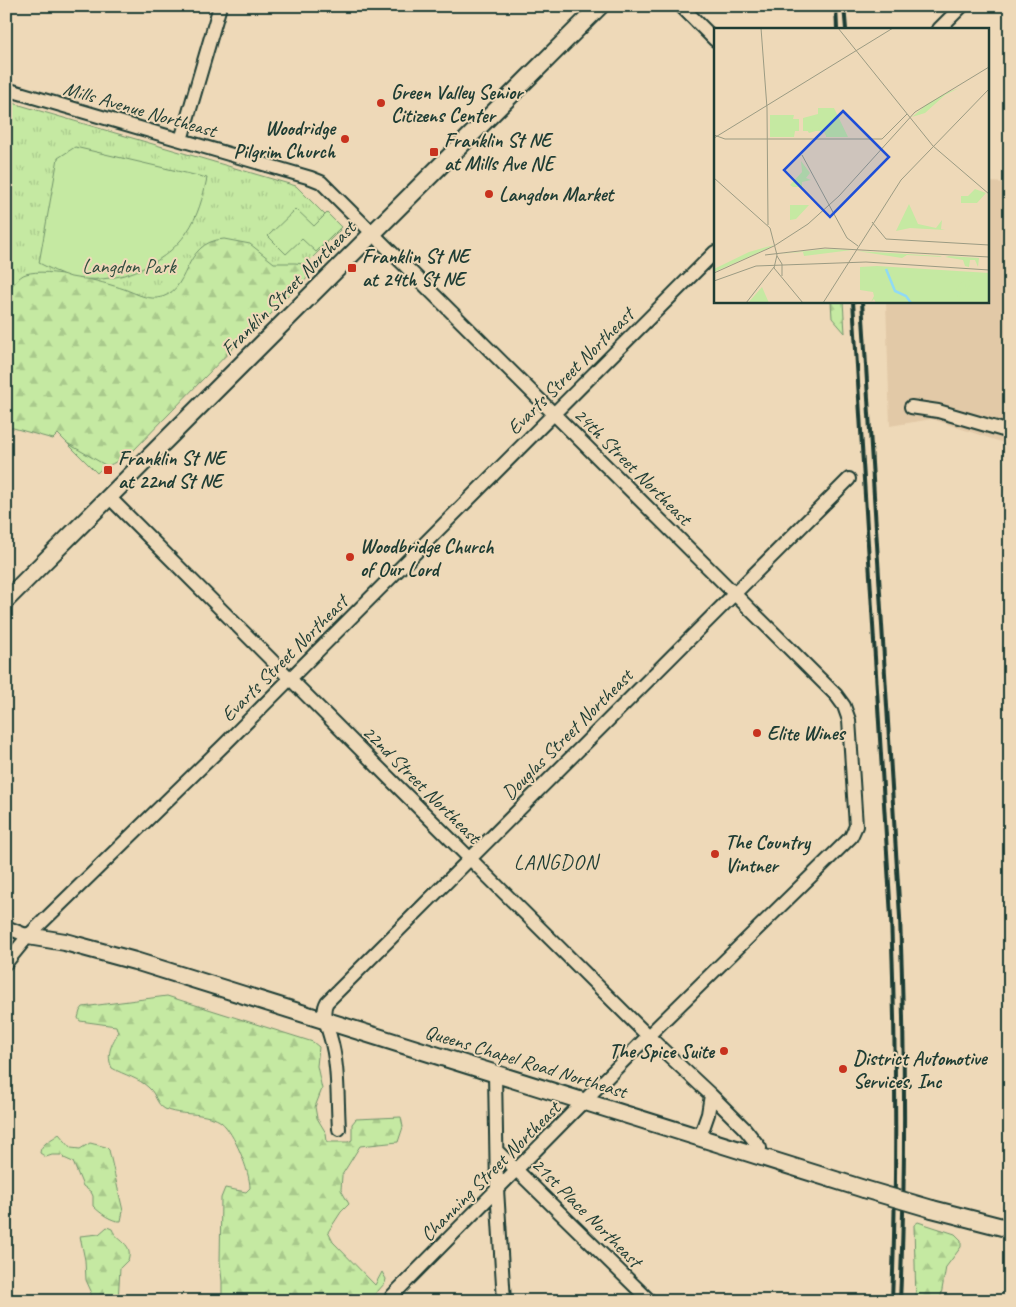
<svg xmlns="http://www.w3.org/2000/svg" width="1016" height="1307" font-family="Caveat,sans-serif">
  <defs>
    <pattern id="grass-tufts" width="24" height="20" patternUnits="userSpaceOnUse" patternTransform="scale(1.25)"><rect width="24" height="20" fill="#c5e9a2"/><path d="M3 7l-1-3M5 7V3M7 7l1-3M15 17l-1-3M17 17v-4M19 17l1-3" fill="none" stroke="#a9c98c"/></pattern>
    <pattern id="forest-firs" width="22" height="20" patternUnits="userSpaceOnUse" patternTransform="scale(1.25)"><rect width="22" height="20" fill="#c5e9a2"/><path d="M5 1l3.5 6h-7zM16 11l3.5 6h-7z" fill="#a9c98c"/></pattern>
  </defs>
  <rect width="100%" height="100%" fill="#eed9b8"/>
  <filter id="ink" filterUnits="userSpaceOnUse"><feTurbulence type="fractalNoise" baseFrequency=".02" numOctaves="2"/><feDisplacementMap in="SourceGraphic" scale="10" xChannelSelector="R" yChannelSelector="G"/><feConvolveMatrix kernelMatrix="1 2 1 2 8 2 1 2 1" color-interpolation-filters="sRGB"/></filter>
  <g filter="url(#ink)">
    <!-- built -->
    <path fill="#e2c9a7" d="M987,182L1010,183V445L932,419L890,426L886,301H987Z"/>
    <!-- grass -->
    <path fill="url(#grass-tufts)" stroke="#72936b" d="M6,101L296,186L340,230L97,473L31,407L6,424Z"/>
    <!-- forest -->
    <path fill="url(#forest-firs)" stroke="#72936b" d="M224,239L250,244L274,263H295L303,264L309,271L307,278L300,286L283,299L271,314L238,343L134,450C129,454 112,465 107,466L67,443L58,434L53,439L6,426V290C14,286 18,276 26,274C47,267 103,282 124,289C135,293 145,299 157,298C192,294 180,242 224,239Z
      M831,301H843L845,333L832,318Z
      M167,996L313,1042L319,1047L317,1066L322,1089L315,1107L317,1118L326,1133L327,1142H348L352,1140V1124L356,1119L401,1117L403,1127L398,1142L360,1146L342,1175L341,1190L349,1204L341,1212L328,1232L333,1242L375,1285L382,1272L386,1279L385,1283L369,1301H222V1281L220,1262L221,1198L225,1188L246,1192L250,1188C250,1172 234,1132 221,1122C216,1118 206,1116 200,1115C188,1113 176,1114 165,1109C156,1104 156,1094 149,1088C139,1078 124,1075 112,1068C106,1055 111,1045 118,1033L116,1026L80,1021L78,1018L80,1011L83,1007Z
      M59,1134L71,1148L80,1149L90,1143L106,1147L109,1150L123,1211L121,1221C112,1222 100,1213 93,1206V1196L91,1192L83,1186L73,1162L64,1158L61,1155H52L46,1157L40,1153C40,1144 53,1139 59,1134Z
      M918,1222L955,1234L961,1240V1247L946,1267L940,1301H916L914,1225Z
      M107,1227L112,1229C117,1242 134,1243 128,1260L120,1268L118,1301H86L90,1296L91,1291L86,1280L85,1260L80,1236L99,1234Z"/>
    <!-- garden -->
    <path fill="#c5e9a2" stroke="#72936b" d="M75,147L207,178C203,197 198,216 187,232C163,268 112,286 71,277C60,274 49,268 39,263L58,158Z
      M296,209L314,226L327,213L341,227L316,252L302,239L286,254L268,236Z"/>
    <g fill="none" stroke-linecap="round" stroke-linejoin="round">
      <defs>
        <path id="minor" d="M681,6L715,40
          M939,29L962,6
          M6,89L311,178L321,182L836,695L844,706L849,720L856,826L851,837L648,1036L392,1296L390,1301
          M181,140L220,6
          M911,407L938,411L1010,432
          M109,497L393,782L648,1036L711,1095L708,1114L700,1137
          M6,927L28,936
          M6,963L28,936L224,745L715,252
          M495,1074L497,1189L504,1301
          M711,1095L745,1129L760,1148
          M339,1129C337,1098 339,1065 330,1036C327,1025 321,1012 327,1002L849,479
          M497,1151L650,1301"/>
        <path id="tertiary" d="M6,600L600,6
          M28,936L65,942L135,961L864,1189
          M932,1209L1010,1229"/>
      </defs>
      <!-- minor casing -->
      <use href="#minor" stroke="#1f3d34" stroke-width="16"/>
      <!-- tertiary casing -->
      <use href="#tertiary" stroke="#1f3d34" stroke-width="20"/>
      <!-- minor -->
      <use href="#minor" stroke="#eed9b8" stroke-width="12"/>
      <!-- tertiary -->
      <use href="#tertiary" stroke="#eed9b8" stroke-width="16"/>
      <!-- rail -->
      <path stroke="#1f3d34" stroke-width="4" d="M836,6L837,29
        M844,6L846,29
        M853,301L891,917C896,1045 897,1173 892,1301
        M862,301L900,917C905,1045 906,1173 900,1301"/>
      <defs>
        <path id="tertiary-bridge" d="M864,1189L932,1209"/>
      </defs>
      <!-- tertiary-bridge casing -->
      <use href="#tertiary-bridge" stroke="#1f3d34" stroke-width="20" stroke-linecap="butt"/>
      <!-- tertiary-bridge -->
      <use href="#tertiary-bridge" stroke="#eed9b8" stroke-width="16"/>
    </g>
  </g>
  <!-- markers -->
  <g fill="#c8321e" stroke="#eed9b8" stroke-width="2">
    <circle cx="381" cy="103" r="5"/>
    <circle cx="345" cy="139" r="5"/>
    <rect x="429" y="147" width="10" height="10" rx="2.5"/>
    <circle cx="489" cy="194" r="5"/>
    <rect x="347" y="263" width="10" height="10" rx="2.5"/>
    <rect x="103" y="465" width="10" height="10" rx="2.5"/>
    <circle cx="350" cy="557" r="5"/>
    <circle cx="757" cy="733" r="5"/>
    <circle cx="715" cy="854" r="5"/>
    <circle cx="724" cy="1051" r="5"/>
    <circle cx="843" cy="1069" r="5"/>
  </g>
  <g text-anchor="middle" stroke-width="4" stroke-linejoin="round" paint-order="stroke">
    <!-- poi labels -->
    <g font-size="20" font-weight="bold" fill="#1f3d34" stroke="#eed9b8" text-anchor="start">
      <text x="391" y="99">Green Valley Senior<tspan x="391" dy="23">Citizens Center</tspan></text>
      <text x="335" y="135" text-anchor="end">Woodridge<tspan x="335" dy="23">Pilgrim Church</tspan></text>
      <text x="444" y="147">Franklin St NE<tspan x="444" dy="23">at Mills Ave NE</tspan></text>
      <text x="499" y="201">Langdon Market</text>
      <text x="362" y="263">Franklin St NE<tspan x="362" dy="23">at 24th St NE</tspan></text>
      <text x="118" y="465">Franklin St NE<tspan x="118" dy="23">at 22nd St NE</tspan></text>
      <text x="360" y="553">Woodbridge Church<tspan x="360" dy="23">of Our Lord</tspan></text>
      <text x="767" y="740">Elite Wines</text>
      <text x="725" y="849">The Country<tspan x="725" dy="23">Vintner</tspan></text>
      <text x="714" y="1058" text-anchor="end">The Spice Suite</text>
      <text x="853" y="1065">District Automotive<tspan x="853" dy="23">Services, Inc</tspan></text>
    </g>
    <!-- street labels -->
    <g font-size="20" fill="#1f3d34" stroke="#eed9b8">
      <text transform="translate(140 109) rotate(16)" y="7">Mills Avenue Northeast</text>
      <text transform="translate(288 288) rotate(-45)" y="7">Franklin Street Northeast</text>
      <text transform="translate(570 371) rotate(-45)" y="7">Evarts Street Northeast</text>
      <text transform="translate(633 466) rotate(45)" y="7">24th Street Northeast</text>
      <text transform="translate(284 658) rotate(-45)" y="7">Evarts Street Northeast</text>
      <text transform="translate(567 734) rotate(-45)" y="7">Douglas Street Northeast</text>
      <text transform="translate(422 784) rotate(45)" y="7">22nd Street Northeast</text>
      <text transform="translate(526 1061) rotate(17)" y="7">Queens Chapel Road Northeast</text>
      <text transform="translate(490 1171) rotate(-45)" y="7">Channing Street Northeast</text>
      <text transform="translate(587 1212) rotate(45)" y="7">21st Place Northeast</text>
    </g>
    <!-- park labels -->
    <g font-size="20" fill="#304e3f" stroke="#eed9b8">
      <text x="129" y="273">Langdon Park</text>
    </g>
    <!-- neighbourhood labels -->
    <g font-size="21" letter-spacing="1" fill="#1f3d34" stroke="#eed9b8">
      <text x="556" y="869">LANGDON</text>
    </g>
  </g>
  <!-- overview -->
  <g transform="translate(714 28)">
    <rect width="275" height="275" fill="#eed9b8"/>
    <path d="M104,80H120L134,109H112V103H89V90L104,86ZM56,87H80L79,91H85V103H81L80,109H56ZM261,161L272,165L263,175H247V168H254ZM76,177H95L82,191L76,192ZM163,238L275,245V275H163L166,271L162,261H146V239Z" fill="#c5e9a2"/>
    <path d="M245,60L231,67L211,85L198,89L213,76L234,64ZM106,95L111,99L113,95L118,97L131,109H113L108,101L95,105L93,102L105,100ZM87,133L96,145L92,150L97,152L88,154V159H79L76,157L88,144ZM195,176L204,196L222,200L228,192L227,201L231,202L196,200L182,203ZM60,217L48,223L0,244V241L35,224ZM138,222L90,228L89,224L65,226L111,221ZM143,223L226,228L228,229L193,227L188,230ZM235,228L265,230L264,239L261,232H256L255,239L251,238L249,232L231,229ZM159,239L174,246L181,264L192,268L197,275H162L160,271L157,274L160,268L159,264L146,262V243L148,240ZM175,245H180L182,262L196,266L204,274L206,270H213L214,274L198,275L193,268L183,264L180,260ZM259,247L258,253L254,252L256,254L254,263L251,256L247,260L245,273L242,263L245,256Z" fill="#c5e9a2"/>
    <path d="M48,259L55,275H34Z" fill="#c5e9a2"/>
    <path fill="none" stroke="#91daf3" stroke-width="2.5" d="M172,241L181,263L192,268L197,275"/>
    <path fill="none" stroke="#9b9b83" stroke-width="1" d="M47,0L53,80M124,0L219,118L275,166M53,80L54,197M0,107L11,111H168L193,86M0,110L179,0M88,127L133,210L144,218M0,150L56,200L63,227L60,240L89,275M158,194L172,211L275,217M51,227L111,220L275,229M63,228L68,236V248M0,245L60,218L94,196L125,168L201,84L275,39M0,253L42,238L152,234L275,242M32,275L60,239M109,275L187,152L275,61"/>
    <path fill="#1d4ed8" fill-opacity="0.15" stroke="#1d4ed8" stroke-width="2.5" d="M129,83L175,129L116,189L70,142Z"/>
    <rect width="275" height="275" fill="none" stroke="#1f3d34" stroke-width="2.5"/>
  </g>
  <!-- margin -->
  <rect width="1016" height="1307" fill="none" stroke="#eed9b8" stroke-width="25"/>
  <rect x="12" y="12" width="991" height="1282" fill="none" stroke="#1f3d34" stroke-width="2" filter="url(#ink)"/>
</svg>
